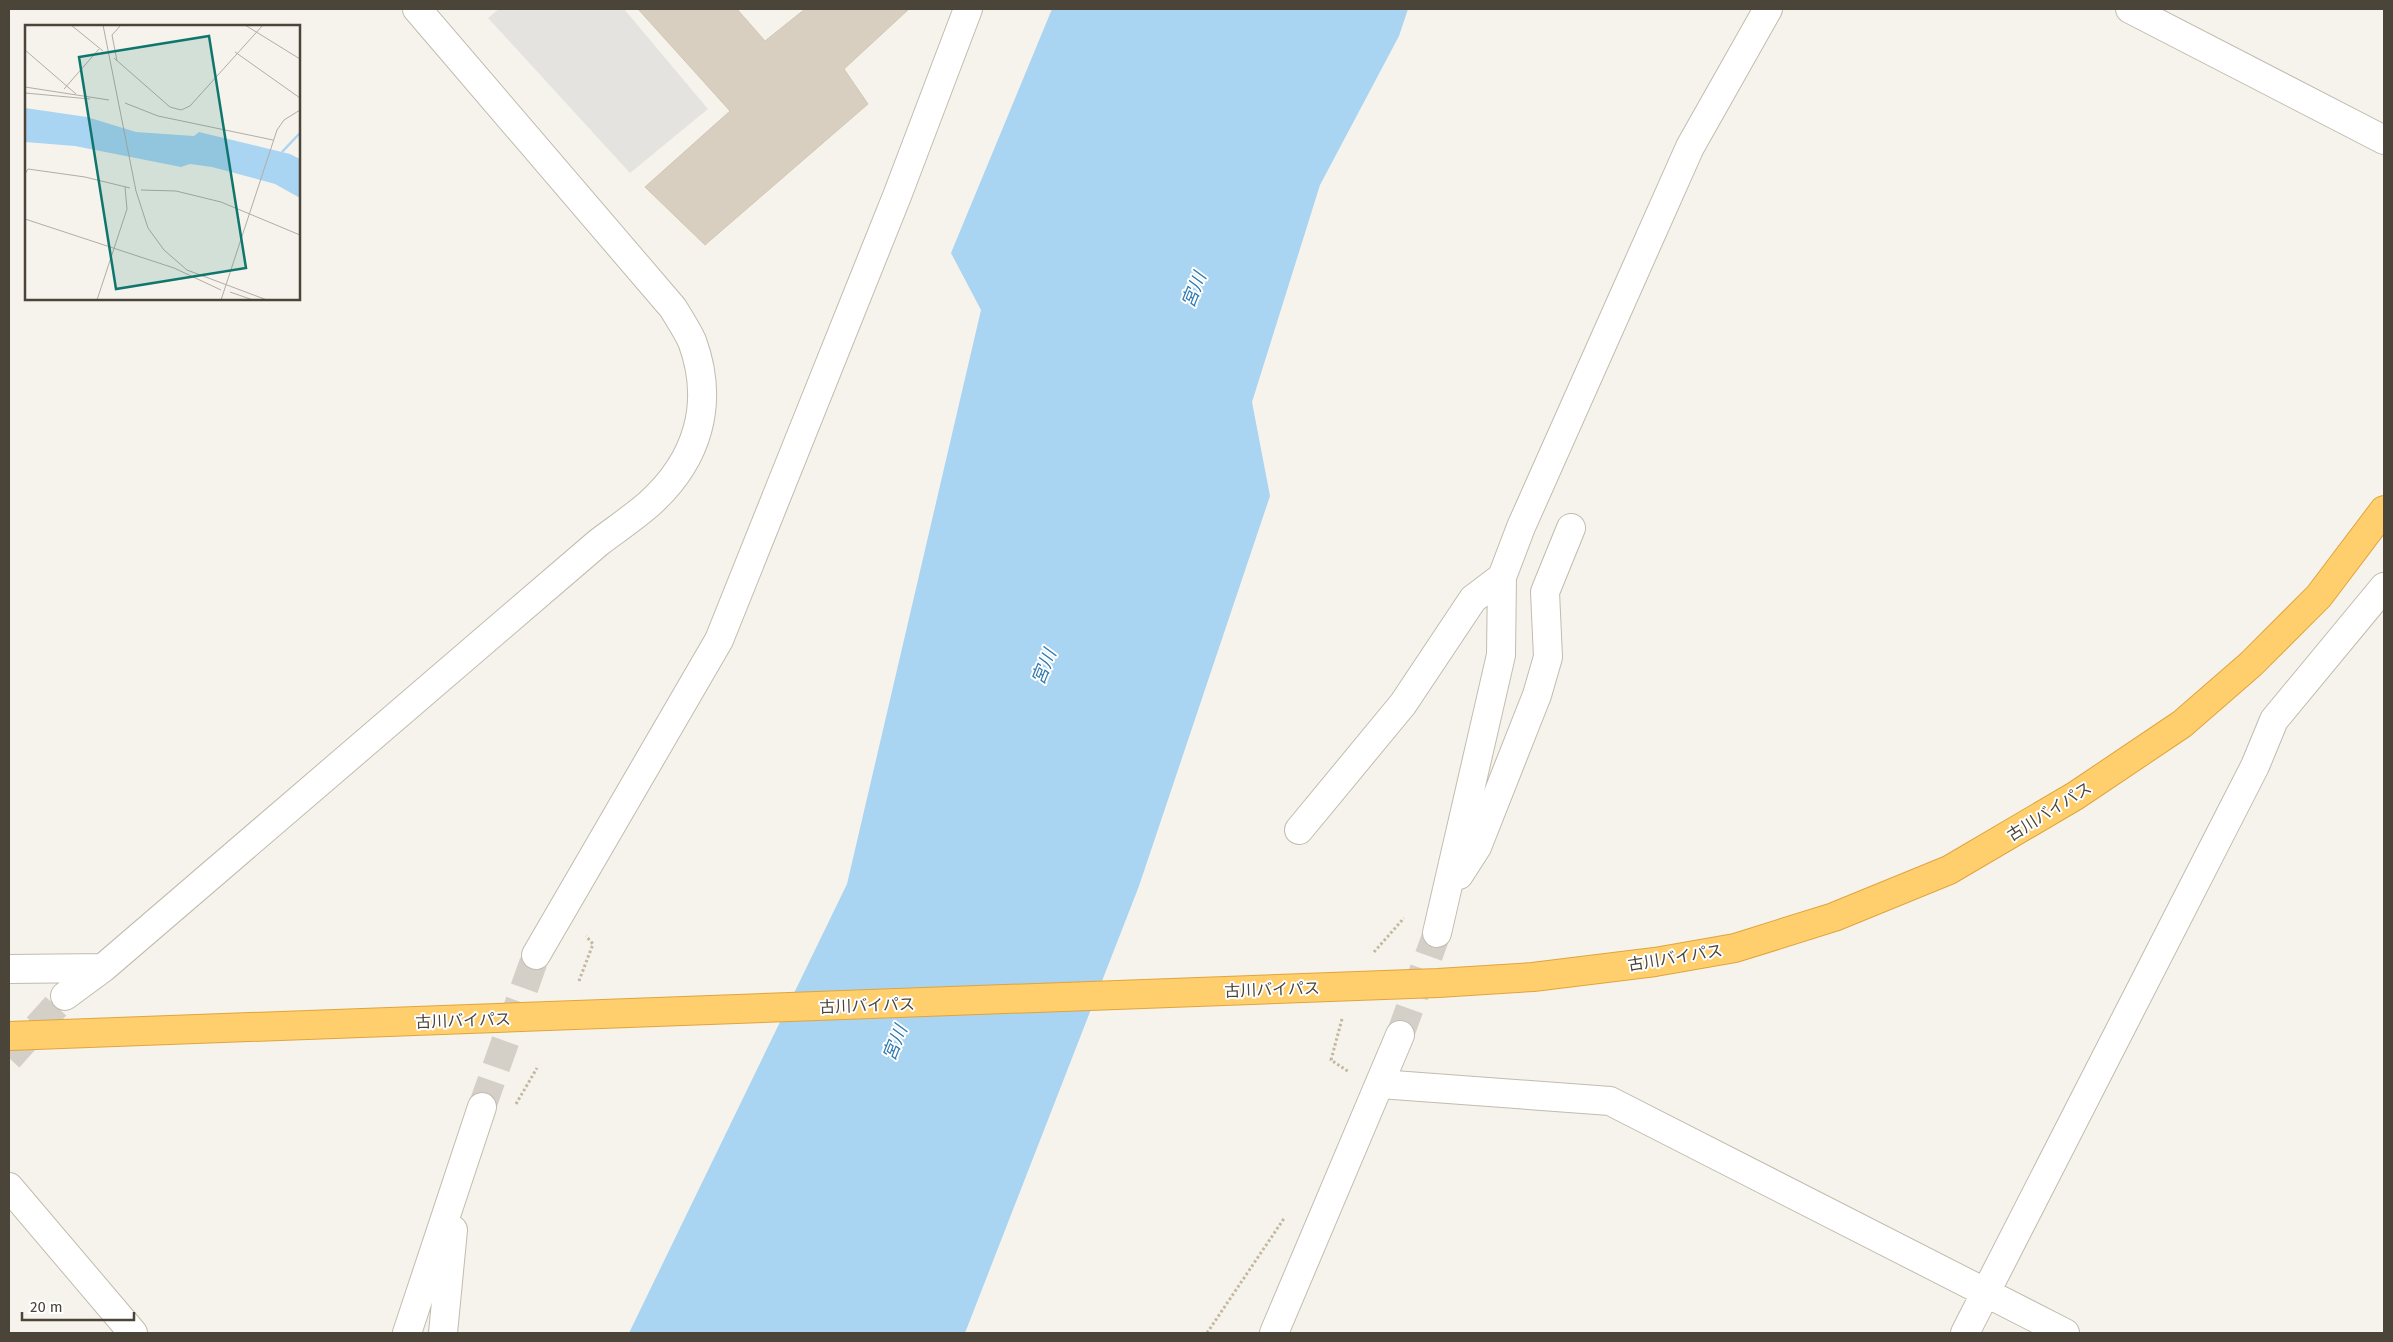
<svg xmlns="http://www.w3.org/2000/svg" width="2393" height="1342" font-family="'Fira Sans','Noto Sans JP',sans-serif">
  <rect width="100%" height="100%" fill="#f6f3ec"/>
  <!-- parking -->
  <path fill="#e5e3e0" d="M499,9H624L708,109L630,173L488,18Z"/>
  <!-- water -->
  <path fill="#a9d4f2" d="M1052,9H1408L1399,36L1320,185L1252,402L1270,496L1139,886L965,1333H629L847,884L981,310L951,253Z"/>
  <!-- building -->
  <path fill="#d8cfc1" stroke="#d3c7b4" d="M638,9H737L765,41L805,9H909L844,69L868,104L705,245L645,187L730,111Z"/>
  <g fill="none" stroke-linecap="round" stroke-linejoin="round">
    <!-- minor-tunnel -->
    <path stroke="#d4d0c8" stroke-width="28" stroke-dasharray="28 14" stroke-linecap="butt" d="M1400,1035L1437,933
      M9,1058L65,996
      M482,1107L536,955"/>
    <defs>
      <path id="minor" d="M2130,9L2384,140
        M1299,830L1403,704L1473,599L1502,577
        M1459,875L1477,847L1537,695L1548,657L1545,592L1571,528
        M1437,933L1501,655L1502,577L1521,527L1690,147L1768,9
        M536,955L719,640L897,196L968,9
        M9,969L103,968
        M65,996L103,968L598,543C615,530 633,518 649,504C698,460 715,403 692,341C687,330 679,318 673,308L417,9
        M1380,1084L1610,1101L2065,1333
        M9,1187L133,1333
        M407,1333L482,1107
        M443,1333L453,1230
        M1274,1333L1400,1035
        M1965,1333L2255,766L2274,720L2384,587"/>
      <path id="highway" d="M9,1036L1438,983L1533,977L1655,962L1735,948L1834,917L1949,870L2075,796L2182,724L2251,664L2319,596L2384,510"/>
    </defs>
    <!-- minor casing -->
    <use href="#minor" stroke="#c2bbae" stroke-width="30"/>
    <!-- highway casing -->
    <use href="#highway" stroke="#e0a43c" stroke-width="30"/>
    <!-- path -->
    <path stroke="#c4b79f" stroke-width="3" stroke-dasharray="2.5 2.5" stroke-linecap="butt" d="M1374,952L1404,918
      M579,981L593,944L586,936
      M1342,1019L1331,1060L1349,1072
      M516,1104L537,1068
      M1207,1333L1285,1217"/>
    <!-- minor -->
    <use href="#minor" stroke="#fff" stroke-width="28"/>
    <!-- highway -->
    <use href="#highway" stroke="#ffcf6e" stroke-width="28"/>
  </g>
  <g text-anchor="middle" stroke-width="4" stroke-linejoin="round" paint-order="stroke">
    <!-- street labels -->
    <g font-size="16" fill="#4b4439" stroke="#fff">
      <text transform="translate(2049 811) rotate(-32)" y="6">古川バイパス</text>
      <text transform="translate(1675 957) rotate(-9)" y="6">古川バイパス</text>
      <text transform="translate(1272 989) rotate(-2)" y="6">古川バイパス</text>
      <text transform="translate(867 1005) rotate(-2)" y="6">古川バイパス</text>
      <text transform="translate(463 1020) rotate(-2)" y="6">古川バイパス</text>
    </g>
    <!-- water labels -->
    <g font-size="18" font-style="italic" fill="#2e7ab2" stroke="#fff">
      <text transform="translate(1194 290) rotate(-68)" y="6">宮川</text>
      <text transform="translate(1044 667) rotate(-68)" y="6">宮川</text>
      <text transform="translate(895 1043) rotate(-68)" y="6">宮川</text>
    </g>
  </g>
  <!-- overview -->
  <g transform="translate(25 25)">
    <rect width="275" height="275" fill="#f6f3ec"/>
    <path d="M0,83L62,92L111,107L169,111L174,107L265,129L275,134V173L250,159L187,142L165,139L156,142L50,121L0,117Z" fill="#a9d4f2"/>
    <path fill="none" stroke="#a9d4f2" stroke-width="2.5" d="M257,127L275,108"/>
    <path fill="none" stroke="#b2ada4" stroke-width="1" d="M46,0L78,26M78,0L111,166L123,203L139,225L162,245L242,275M220,0L275,34M0,25L51,69M210,27L275,73M89,33L145,82L156,85L165,81L238,0M92,36L87,10L96,0M0,62L84,75M39,64L74,24M0,68L65,74M100,78L133,91L248,115M0,149L3,144L60,152L105,163M116,165L151,166L196,177L275,210M0,194L149,243L196,265M205,267L228,275M72,275L102,184L100,162M196,275L252,105L259,95L275,85"/>
    <path fill="#0f766e" fill-opacity="0.15" stroke="#0f766e" stroke-width="2.5" d="M184,11L221,243L91,264L54,32Z"/>
    <rect width="275" height="275" fill="none" stroke="#4b4439" stroke-width="2.5"/>
  </g>
  <!-- border -->
  <rect width="2393" height="1342" fill="none" stroke="#4b4439" stroke-width="20"/>
  <!-- scale -->
  <path d="M22 1312v8h112v-8" fill="none" stroke="#4b4439" stroke-width="2.5"/>
  <text x="30" y="1312" font-size="15" fill="#4b4439" stroke="#ffffff" stroke-width="4" paint-order="stroke">20 m</text>
</svg>
